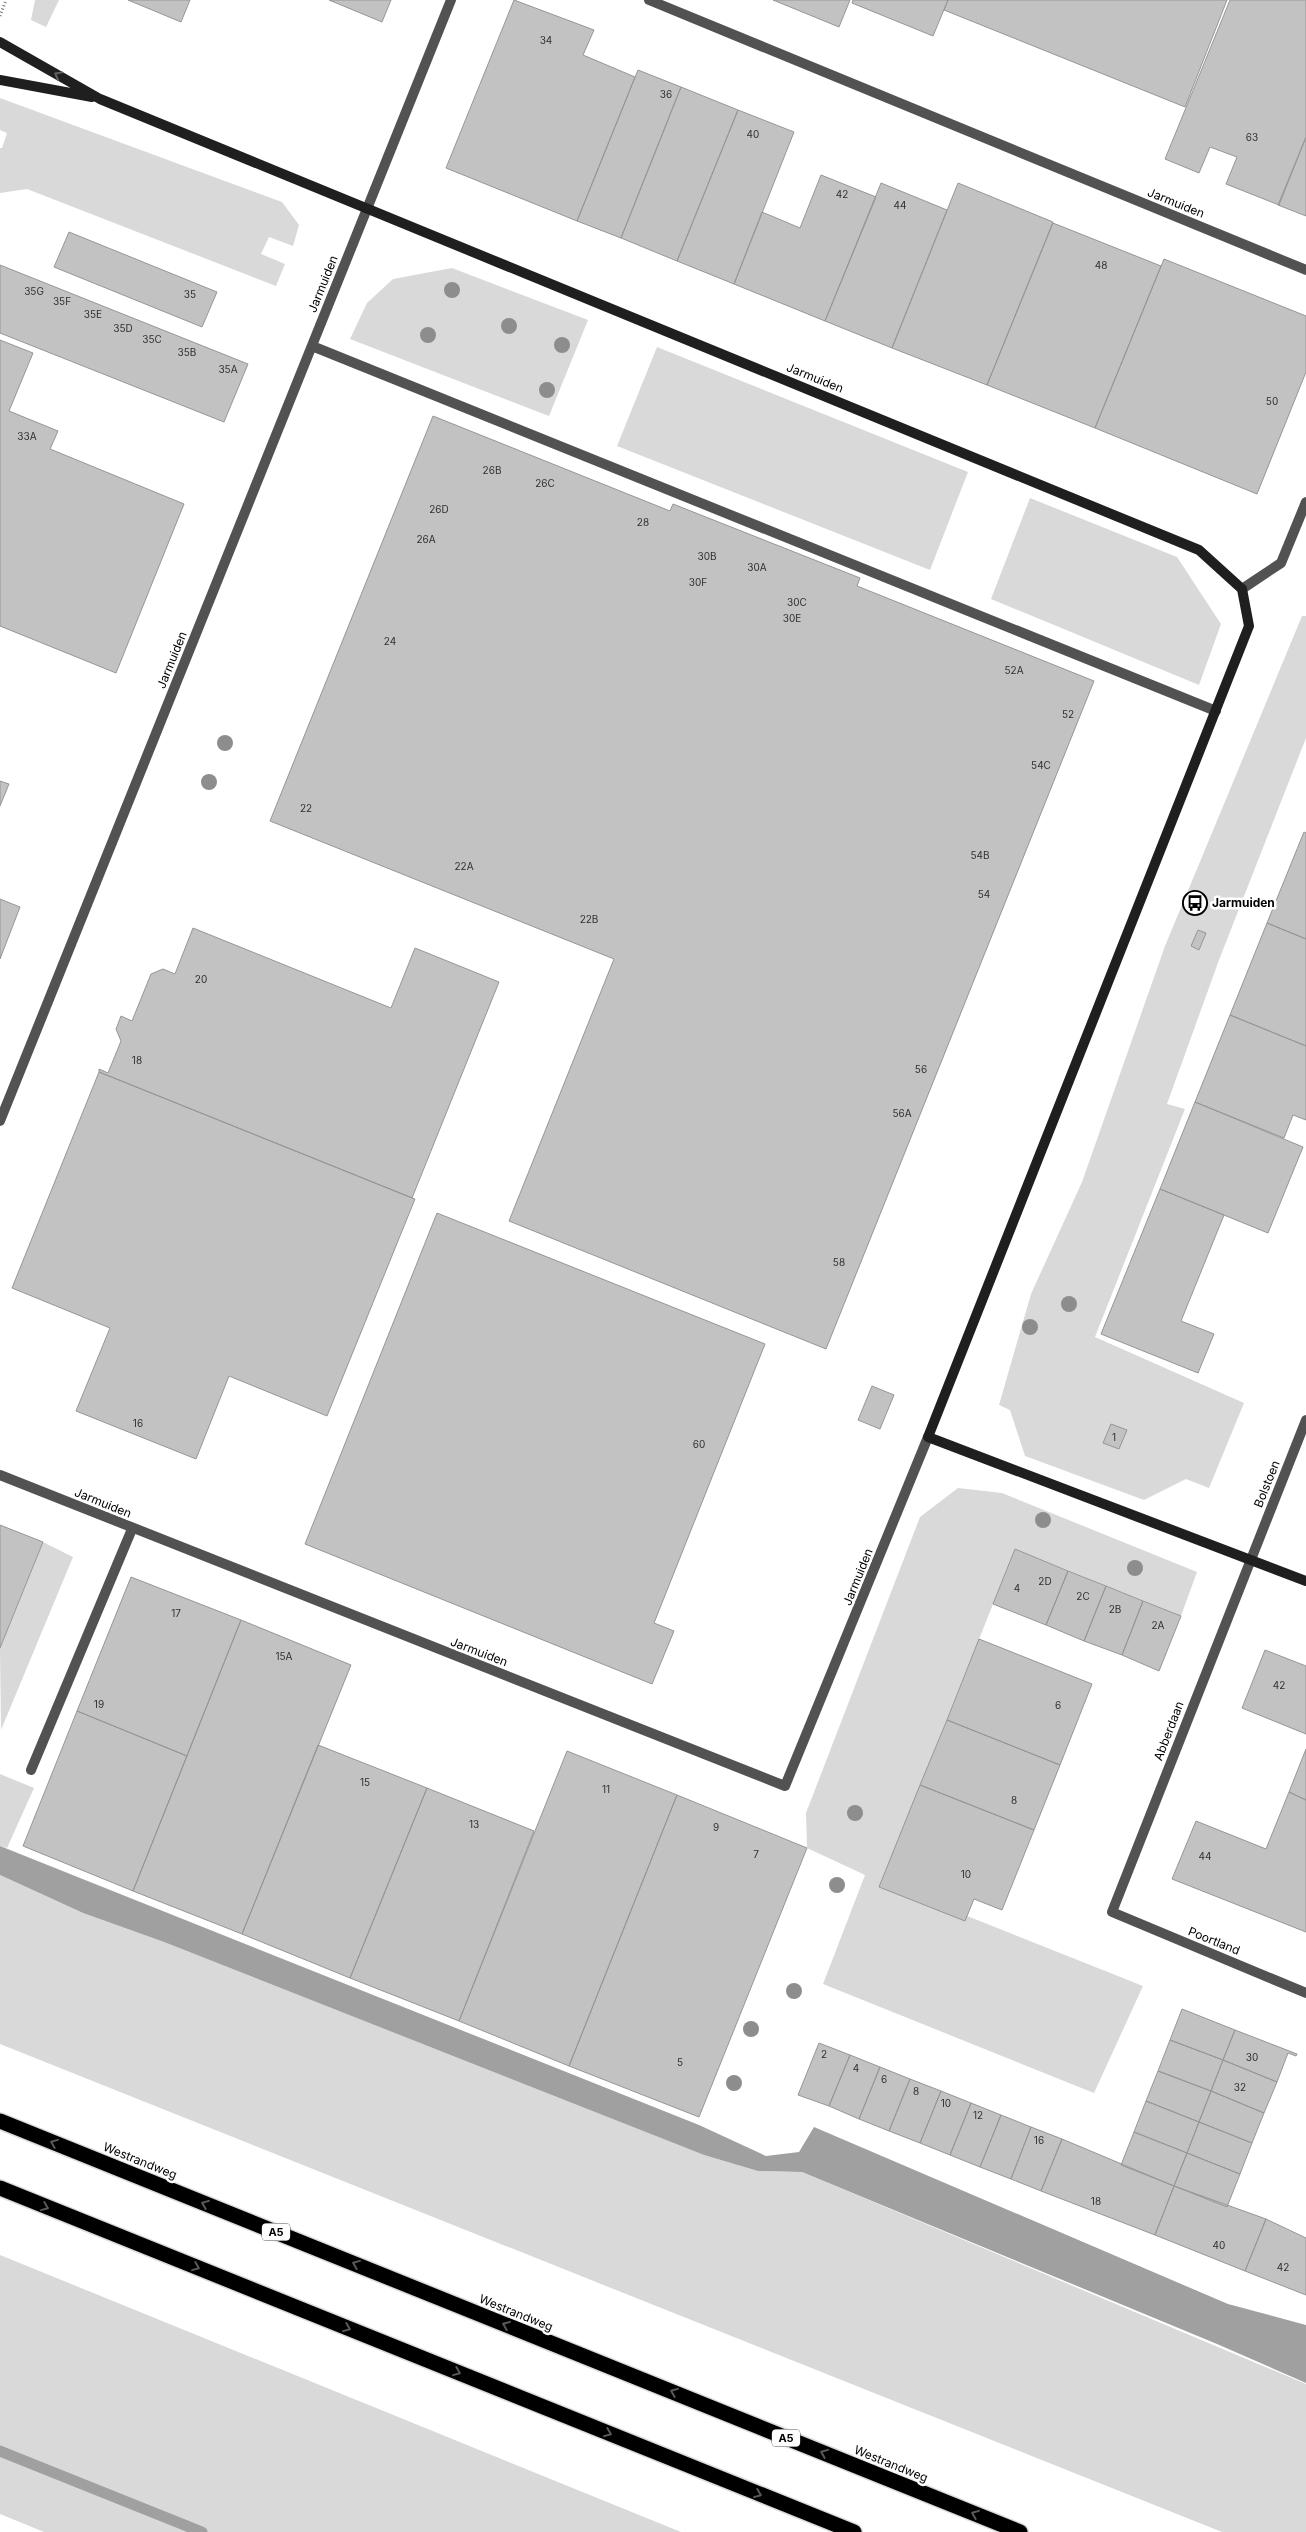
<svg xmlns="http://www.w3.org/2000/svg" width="1306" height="2532" font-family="Inter,sans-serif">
  <rect width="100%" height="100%" fill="#fff"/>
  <!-- green -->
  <path fill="#d9d9d9" d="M35,0H59L46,27L31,20Z
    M0,98L282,202L299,225L293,246L269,237L261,254L285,264L276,286L27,189L0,193V148H2L7,133L0,130Z
    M452,268L588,320L549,416L350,339L367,303L393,279Z
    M657,347L968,472L930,570L617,446Z
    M1030,498L1177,557L1221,624L1199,685L991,599Z
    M1302,616H1306V738L1219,960L1167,1104L1185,1109L1095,1337L1244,1403L1209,1488L1186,1479L1144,1500L1025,1456L1010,1410L999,1405L1031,1294L1082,1182L1165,946Z
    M958,1488L1002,1493L1197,1572L1181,1616L1015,1549L882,1882L1143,1986L1094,2093L823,1984L865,1875L807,1848L806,1813L920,1517Z
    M43,1542L73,1557L1,1730L0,1648Z
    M0,1774L34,1788L7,1848L0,1846Z
    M0,1875L83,1913L164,1942L704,2155L758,2171L802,2172L1306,2384V2532H1222L0,2044Z
    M0,2255L681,2532H44L0,2514Z"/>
  <!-- water -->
  <path fill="#a0a0a0" d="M0,1846L699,2125L766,2156L799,2152L814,2127L1228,2304L1306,2325V2383L1217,2344L802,2172L758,2171L704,2155L164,1942L83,1913L0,1875Z"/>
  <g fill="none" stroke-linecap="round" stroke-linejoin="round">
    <!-- stream -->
    <path stroke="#a0a0a0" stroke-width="11" d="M0,2451L202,2532"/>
  </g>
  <!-- building -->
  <path fill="#c2c2c2" stroke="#969696" d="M128,0H190L181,22Z
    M329,0H391L382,22Z
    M514,0L594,30L583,55L635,77L577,221L446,168Z
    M773,0H850L839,27Z
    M853,0H948L933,36L852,3Z
    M948,0H1227L1185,107L944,10Z
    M1230,0H1306V137L1279,205L1226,184L1237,157L1210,147L1199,173L1165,159Z
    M638,70L681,87L621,238L577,221Z
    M681,87L738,110L677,261L621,238Z
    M738,110L794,132L734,284L677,261Z
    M1306,137V216L1278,205Z
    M821,175L876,197L825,321L734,284L762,212L800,228Z
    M881,183L947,210L892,348L825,321Z
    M958,183L1053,222L987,385L892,348Z
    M1053,223L1161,266L1095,428L987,385Z
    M69,232L217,292L202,327L54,267Z
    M1164,259L1306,316V372L1257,494L1095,428Z
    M0,265L248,364L224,422L0,333Z
    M0,340L33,353L9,411L58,431L50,449L184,504L116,673L0,626Z
    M433,416L670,511L673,504L860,578L857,586L1094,681L826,1349L509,1221L614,959L270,821Z
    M0,781L9,784L0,806Z
    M1304,832L1306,833V939L1267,923Z
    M0,899L20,907L0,959Z
    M1267,923L1306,939V1046L1230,1015Z
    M193,928L391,1008L415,948L499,982L412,1198L99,1072V1069L108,1073L121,1041L116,1029L121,1016L132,1021L151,974L163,969L175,974Z
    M1198,930L1206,933L1199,950L1191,946Z
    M1230,1015L1306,1046V1120L1293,1115L1284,1138L1195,1102Z
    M99,1072L415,1199L327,1416L229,1376L196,1459L76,1411L110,1328L12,1288Z
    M1195,1102L1303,1147L1268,1233L1160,1189Z
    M1160,1189L1224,1215L1181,1321L1214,1334L1198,1373L1101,1334Z
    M437,1213L765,1344L654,1623L674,1631L652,1684L305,1544Z
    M872,1386L894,1395L880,1429L858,1420Z
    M1111,1424L1127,1430L1119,1449L1103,1443Z
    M0,1525L43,1542L0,1648Z
    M1015,1549L1068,1571L1046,1625L993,1604Z
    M1068,1571L1106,1586L1084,1641L1046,1625Z
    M131,1577L241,1620L187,1756L77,1711Z
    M1106,1586L1143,1601L1122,1655L1084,1641Z
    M1143,1601L1181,1616L1159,1671L1122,1655Z
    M241,1620L351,1665L242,1934L133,1891Z
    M979,1639L1092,1684L1060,1765L947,1720Z
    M1265,1650L1306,1666V1734L1242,1708Z
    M77,1711L187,1756L133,1891L23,1846Z
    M947,1720L1060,1765L1034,1830L920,1785Z
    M318,1745L427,1788L350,1978L242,1934Z
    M1306,1749V1800L1289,1792Z
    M567,1751L677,1795L569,2066L459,2021Z
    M920,1785L1034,1830L1002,1910L974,1899L965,1921L879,1887Z
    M427,1788L534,1831L459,2021L350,1978Z
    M1289,1792L1306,1800V1932L1172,1879L1196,1821L1266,1849Z
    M677,1795L807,1848L699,2117L569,2066Z
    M1182,2009L1235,2030L1223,2060L1170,2040Z
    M1235,2030L1297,2054L1296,2056L1288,2053L1277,2082L1223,2060Z
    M1170,2040L1223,2060L1211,2091L1158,2071Z
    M819,2043L850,2055L829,2106L798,2095Z
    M850,2055L880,2067L859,2119L829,2106Z
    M1223,2060L1277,2082L1264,2113L1211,2091Z
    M880,2067L910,2079L889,2131L859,2119Z
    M1158,2071L1211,2091L1199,2122L1146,2101Z
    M910,2079L941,2091L920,2143L889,2131Z
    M941,2091L971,2103L950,2155L920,2143Z
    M1211,2091L1264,2113L1252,2143L1199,2122Z
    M1146,2101L1199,2122L1187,2153L1134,2132Z
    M971,2103L1001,2115L980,2167L950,2155Z
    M1001,2115L1031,2127L1011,2179L980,2167Z
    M1199,2122L1252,2143L1240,2174L1187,2153Z
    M1031,2127L1062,2139L1041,2191L1011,2179Z
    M1134,2132L1187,2153L1174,2186L1121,2165Z
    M1062,2139L1174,2186L1155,2235L1041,2191Z
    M1187,2153L1240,2174L1227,2207L1174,2186Z
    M1174,2186L1266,2219L1245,2271L1155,2235Z
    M1266,2219L1306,2238V2295L1245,2271Z"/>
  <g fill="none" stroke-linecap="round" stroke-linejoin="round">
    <defs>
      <path id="motorway" d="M0,2121L1020,2532
        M0,2188L854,2532"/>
    </defs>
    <!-- motorway casing -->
    <use href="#motorway" stroke="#dbdbdb" stroke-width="18"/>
    <!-- path -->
    <path stroke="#747474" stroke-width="3" stroke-dasharray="1 2.5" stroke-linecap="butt" d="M0,16L6,0"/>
    <!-- minor -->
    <path stroke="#525252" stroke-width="10" d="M649,0L1306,270
      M312,346L1216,711
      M1242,589L1281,563L1306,502
      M0,1121L451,0
      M1306,1420L1112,1912L1306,1993
      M0,1475L785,1786L928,1437
      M31,1770L132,1529"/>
    <!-- secondary -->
    <path stroke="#1f1f1f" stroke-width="10" d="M0,42L100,99L1199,550L1242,589L1249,626L928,1437L1306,1581
      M0,80L92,97"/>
    <!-- motorway -->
    <use href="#motorway" stroke="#000" stroke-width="15"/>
  </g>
  <!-- trees -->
  <g fill="#8d8d8d">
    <circle cx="452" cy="290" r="8"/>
    <circle cx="509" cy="326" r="8"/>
    <circle cx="428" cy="335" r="8"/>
    <circle cx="562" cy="345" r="8"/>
    <circle cx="547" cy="390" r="8"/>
    <circle cx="225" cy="743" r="8"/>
    <circle cx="209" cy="782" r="8"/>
    <circle cx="1069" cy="1304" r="8"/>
    <circle cx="1030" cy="1327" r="8"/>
    <circle cx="1043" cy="1520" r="8"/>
    <circle cx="1135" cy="1568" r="8"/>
    <circle cx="855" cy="1813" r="8"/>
    <circle cx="837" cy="1885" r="8"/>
    <circle cx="794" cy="1991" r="8"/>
    <circle cx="751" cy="2029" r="8"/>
    <circle cx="734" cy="2083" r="8"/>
  </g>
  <!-- one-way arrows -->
  <defs><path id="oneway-chevron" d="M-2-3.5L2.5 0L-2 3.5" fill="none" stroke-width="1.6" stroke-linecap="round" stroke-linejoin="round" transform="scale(1.25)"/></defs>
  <use stroke="#626262" href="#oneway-chevron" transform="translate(58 75) rotate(-151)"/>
  <g stroke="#595959">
    <use href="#oneway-chevron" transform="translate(54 2143) rotate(-158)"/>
    <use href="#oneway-chevron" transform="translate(205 2204) rotate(-158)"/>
    <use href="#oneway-chevron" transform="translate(45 2207) rotate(22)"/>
    <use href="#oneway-chevron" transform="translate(356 2264) rotate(-158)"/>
    <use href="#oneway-chevron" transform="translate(196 2267) rotate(22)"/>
    <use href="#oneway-chevron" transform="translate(506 2325) rotate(-158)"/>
    <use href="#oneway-chevron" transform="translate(347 2328) rotate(22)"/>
    <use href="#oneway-chevron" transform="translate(457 2372) rotate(22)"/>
    <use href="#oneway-chevron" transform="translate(674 2392) rotate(-158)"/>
    <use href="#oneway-chevron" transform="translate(608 2433) rotate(22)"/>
    <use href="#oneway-chevron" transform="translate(824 2453) rotate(-158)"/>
    <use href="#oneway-chevron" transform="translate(758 2494) rotate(22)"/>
    <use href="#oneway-chevron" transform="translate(975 2514) rotate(-158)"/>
  </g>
  <!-- icons -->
  <defs>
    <symbol id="bus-ring" viewBox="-11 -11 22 22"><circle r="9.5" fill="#fff" stroke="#000" stroke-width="1.5"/><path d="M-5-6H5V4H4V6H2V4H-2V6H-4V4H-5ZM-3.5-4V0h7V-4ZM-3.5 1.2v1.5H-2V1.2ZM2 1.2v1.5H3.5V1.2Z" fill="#000"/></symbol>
  </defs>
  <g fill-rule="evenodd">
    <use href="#bus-ring" x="1181" y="889" width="28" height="28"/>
  </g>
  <g text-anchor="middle" stroke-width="5" stroke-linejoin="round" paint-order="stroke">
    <!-- number labels -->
    <g font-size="10" fill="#303030">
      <text x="546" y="44">34</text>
      <text x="666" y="98">36</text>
      <text x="753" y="138">40</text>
      <text x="1252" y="141">63</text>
      <text x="842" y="198">42</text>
      <text x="900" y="209">44</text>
      <text x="1101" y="269">48</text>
      <text x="34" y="295">35G</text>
      <text x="190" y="298">35</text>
      <text x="62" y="305">35F</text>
      <text x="93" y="318">35E</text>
      <text x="123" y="332">35D</text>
      <text x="152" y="343">35C</text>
      <text x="187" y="356">35B</text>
      <text x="228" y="373">35A</text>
      <text x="1272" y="405">50</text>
      <text x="27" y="440">33A</text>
      <text x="492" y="474">26B</text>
      <text x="545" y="487">26C</text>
      <text x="439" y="513">26D</text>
      <text x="643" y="526">28</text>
      <text x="426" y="543">26A</text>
      <text x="707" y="560">30B</text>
      <text x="757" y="571">30A</text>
      <text x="698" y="586">30F</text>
      <text x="797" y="606">30C</text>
      <text x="792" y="622">30E</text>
      <text x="390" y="645">24</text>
      <text x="1014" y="674">52A</text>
      <text x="1068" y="718">52</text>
      <text x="1041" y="769">54C</text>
      <text x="306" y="812">22</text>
      <text x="980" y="859">54B</text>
      <text x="464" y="870">22A</text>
      <text x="984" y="898">54</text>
      <text x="589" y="923">22B</text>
      <text x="201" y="983">20</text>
      <text x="137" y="1064">18</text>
      <text x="921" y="1073">56</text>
      <text x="902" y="1117">56A</text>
      <text x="839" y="1266">58</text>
      <text x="138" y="1427">16</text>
      <text x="1114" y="1441">1</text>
      <text x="699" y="1448">60</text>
      <text x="1045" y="1585">2D</text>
      <text x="1017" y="1592">4</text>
      <text x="1083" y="1600">2C</text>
      <text x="1115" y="1613">2B</text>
      <text x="176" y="1617">17</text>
      <text x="1158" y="1629">2A</text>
      <text x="284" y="1660">15A</text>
      <text x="1279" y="1689">42</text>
      <text x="99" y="1708">19</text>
      <text x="1058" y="1709">6</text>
      <text x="365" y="1786">15</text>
      <text x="606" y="1793">11</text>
      <text x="1014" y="1804">8</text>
      <text x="474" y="1828">13</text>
      <text x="716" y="1831">9</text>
      <text x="756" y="1858">7</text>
      <text x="1205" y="1860">44</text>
      <text x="966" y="1878">10</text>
      <text x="824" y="2058">2</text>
      <text x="1252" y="2061">30</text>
      <text x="680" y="2066">5</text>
      <text x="856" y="2072">4</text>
      <text x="884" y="2083">6</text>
      <text x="1240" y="2091">32</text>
      <text x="916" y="2095">8</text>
      <text x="946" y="2107">10</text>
      <text x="978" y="2119">12</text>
      <text x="1039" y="2144">16</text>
      <text x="1096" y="2205">18</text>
      <text x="1219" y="2249">40</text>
      <text x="1283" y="2271">42</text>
    </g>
    <!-- shield labels -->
    <g fill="#fff" stroke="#4c4c4c" stroke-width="1">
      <rect x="262" y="2223.5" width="28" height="17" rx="4"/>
      <rect x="772" y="2429.5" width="28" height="17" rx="4"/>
    </g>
    <g font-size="11" font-weight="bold" fill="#000">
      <text x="276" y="2236">A5</text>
      <text x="786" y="2442">A5</text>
    </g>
    <!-- street labels -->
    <g font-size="12" fill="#000" stroke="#fff">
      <text transform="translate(1176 203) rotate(22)" y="4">Jarmuiden</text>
      <text transform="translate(323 284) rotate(-68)" y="4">Jarmuiden</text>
      <text transform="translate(815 378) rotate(22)" y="4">Jarmuiden</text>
      <text transform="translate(172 660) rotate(-68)" y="4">Jarmuiden</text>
      <text transform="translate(1267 1484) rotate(-68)" y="4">Bolstoen</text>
      <text transform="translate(103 1503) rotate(22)" y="4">Jarmuiden</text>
      <text transform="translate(858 1577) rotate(-68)" y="4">Jarmuiden</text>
      <text transform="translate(479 1652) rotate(21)" y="4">Jarmuiden</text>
      <text transform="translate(1169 1731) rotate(-69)" y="4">Abberdaan</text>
      <text transform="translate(1214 1941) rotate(22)" y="4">Poortland</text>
      <text transform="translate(140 2161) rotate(22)" y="4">Westrandweg</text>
      <text transform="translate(516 2313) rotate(22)" y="4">Westrandweg</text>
      <text transform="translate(891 2464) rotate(22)" y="4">Westrandweg</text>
    </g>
    <!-- poi labels -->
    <g font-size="12" font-weight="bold" fill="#000" stroke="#fff" text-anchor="start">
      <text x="1212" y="907">Jarmuiden</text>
    </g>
  </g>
</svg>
